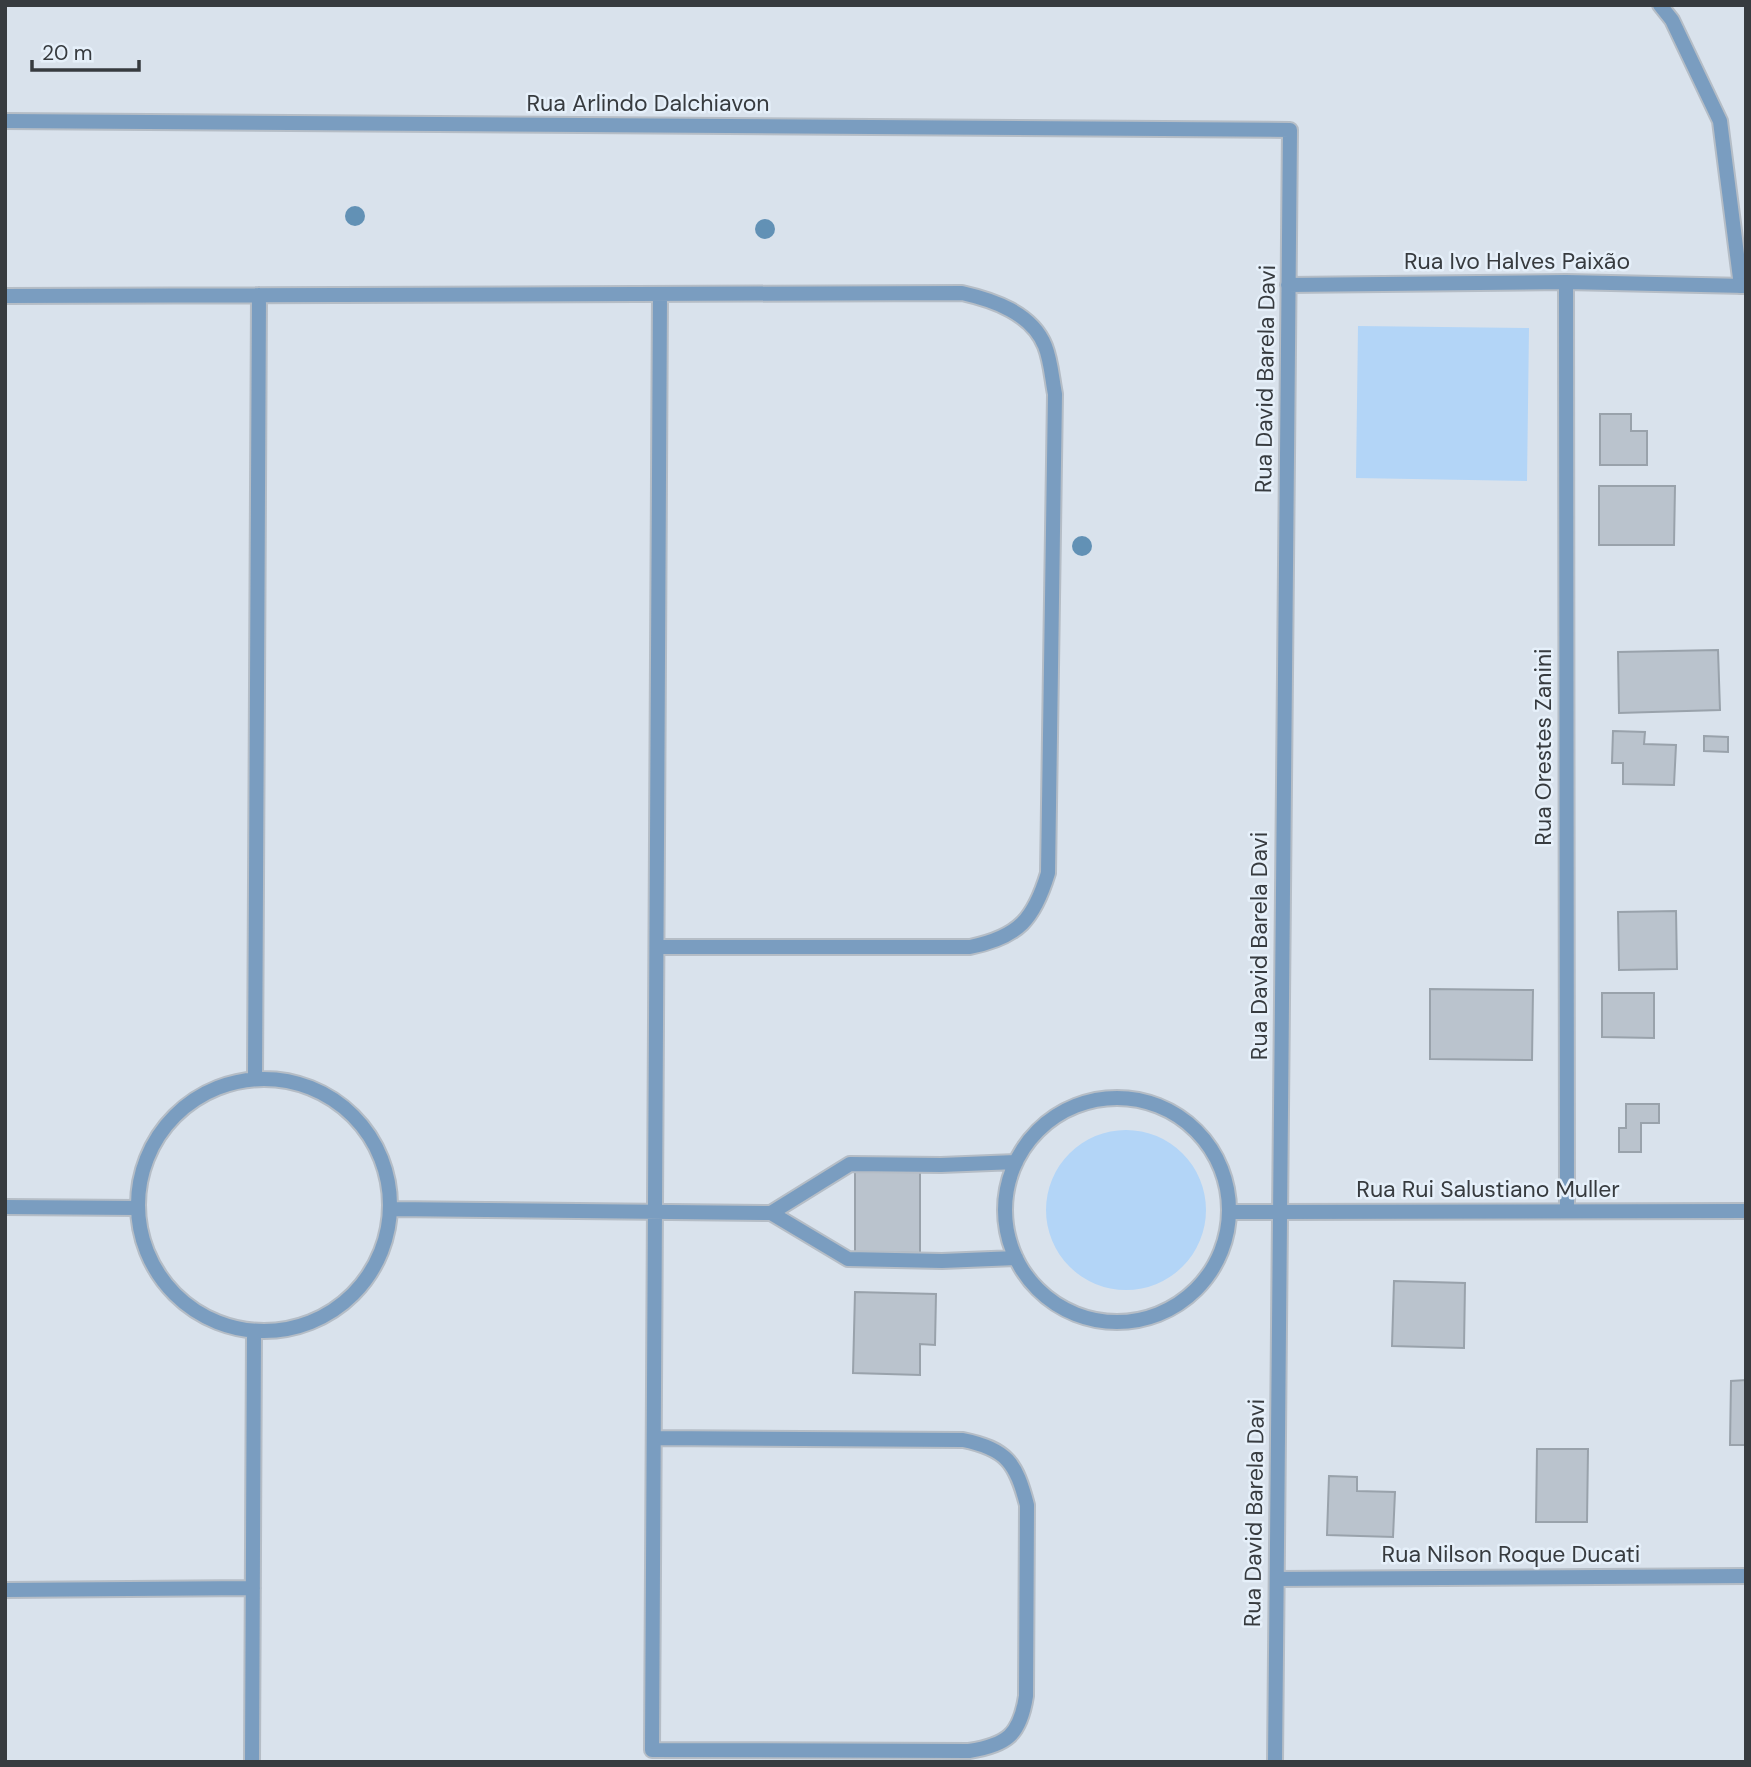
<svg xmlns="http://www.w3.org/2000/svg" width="1751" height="1767" font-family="'DM Sans',sans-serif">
  <rect width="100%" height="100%" fill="#d9e2ec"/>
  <!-- green -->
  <path fill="#b3d5f7" d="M1358,326L1529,328L1527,481L1356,478Z
    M1046 1210a80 80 0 1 1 160 0a80 80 0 1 1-160 0Z"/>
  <!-- building -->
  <path fill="#bac3cd" stroke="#99a2ab" stroke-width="2" d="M1600,414H1631V431H1647V465H1600Z
    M1599,486H1675L1674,545H1599Z
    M1718,650L1720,710L1619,713L1618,652Z
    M1613,731L1645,732L1644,744L1676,745L1674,785L1623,784V763H1612Z
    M1704,736L1728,737V752L1704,751Z
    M1676,911L1677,969L1619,970L1618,912Z
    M1430,989L1533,990L1532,1060L1430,1059Z
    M1602,993H1654V1038L1602,1037Z
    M1626,1104H1659V1123H1641V1152H1619V1128H1626Z
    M855,1172H920V1253L855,1252Z
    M1394,1281L1465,1283L1464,1348L1392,1346Z
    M855,1292L936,1294L935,1345L920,1344V1375L853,1373Z
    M1746,1380V1445H1730L1731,1381Z
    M1537,1449H1588L1587,1522H1536Z
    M1329,1476L1357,1477V1491L1395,1492L1393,1537L1327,1535Z"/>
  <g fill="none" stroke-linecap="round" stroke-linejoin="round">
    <defs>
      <path id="service" d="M1660,5L1672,20L1720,121L1741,286"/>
      <path id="minor" d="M5,121L1290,130L1275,1762
        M1566,282L1567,1211
        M1288,285L1566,282L1746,286
        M5,296L962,293C993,300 1032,313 1045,346C1051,361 1052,379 1055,394L1048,873C1034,919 1019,937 970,947H657
        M255,1078L259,295
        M138 1205a126 126 0 1 1 252 0a126 126 0 1 1-252 0Z
        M1005 1210a112 112 0 1 1 224 0a112 112 0 1 1-224 0Z
        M5,1207L138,1208
        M391,1209L771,1213L848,1259L942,1261L1016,1258
        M1229,1212L1746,1211
        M771,1213L850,1164L941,1165L1016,1162
        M654,1438L963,1440C1007,1449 1016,1463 1027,1505L1026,1696C1020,1735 1007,1745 969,1751L652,1750L660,294
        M1277,1579L1746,1576
        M5,1590L253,1588
        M252,1762L254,1332"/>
    </defs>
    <!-- service casing -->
    <use href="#service" stroke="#b5bdc6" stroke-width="18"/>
    <!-- minor casing -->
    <use href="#minor" stroke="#b5bdc6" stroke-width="18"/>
    <!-- service -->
    <use href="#service" stroke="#7a9dc0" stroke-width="14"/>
    <!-- minor -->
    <use href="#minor" stroke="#7a9dc0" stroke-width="14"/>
  </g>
  <!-- trees -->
  <g fill="#6291b5">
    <circle cx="355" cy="216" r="10"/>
    <circle cx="765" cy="229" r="10"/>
    <circle cx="1082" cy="546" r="10"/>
  </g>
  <g text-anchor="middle" stroke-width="5" stroke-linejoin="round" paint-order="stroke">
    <!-- street labels -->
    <g font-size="23" fill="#373b3f" stroke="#e6f0fa">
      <text x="648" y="111">Rua Arlindo Dalchiavon</text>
      <text x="1517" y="269">Rua Ivo Halves Paixão</text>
      <text transform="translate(1265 379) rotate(-89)" y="8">Rua David Barela Davi</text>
      <text transform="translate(1543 747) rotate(-90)" y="8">Rua Orestes Zanini</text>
      <text transform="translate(1259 946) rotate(-90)" y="8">Rua David Barela Davi</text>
      <text x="1488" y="1197">Rua Rui Salustiano Muller</text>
      <text transform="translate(1254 1513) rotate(-89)" y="8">Rua David Barela Davi</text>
      <text x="1511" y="1562">Rua Nilson Roque Ducati</text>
    </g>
  </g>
  <!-- border -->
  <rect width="1751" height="1767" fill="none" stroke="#373b3f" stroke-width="14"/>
  <!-- scale -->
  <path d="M32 60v10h107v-10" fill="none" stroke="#373b3f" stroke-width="3.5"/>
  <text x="42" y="60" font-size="21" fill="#373b3f" stroke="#e6f0fa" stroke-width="5" paint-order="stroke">20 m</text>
</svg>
